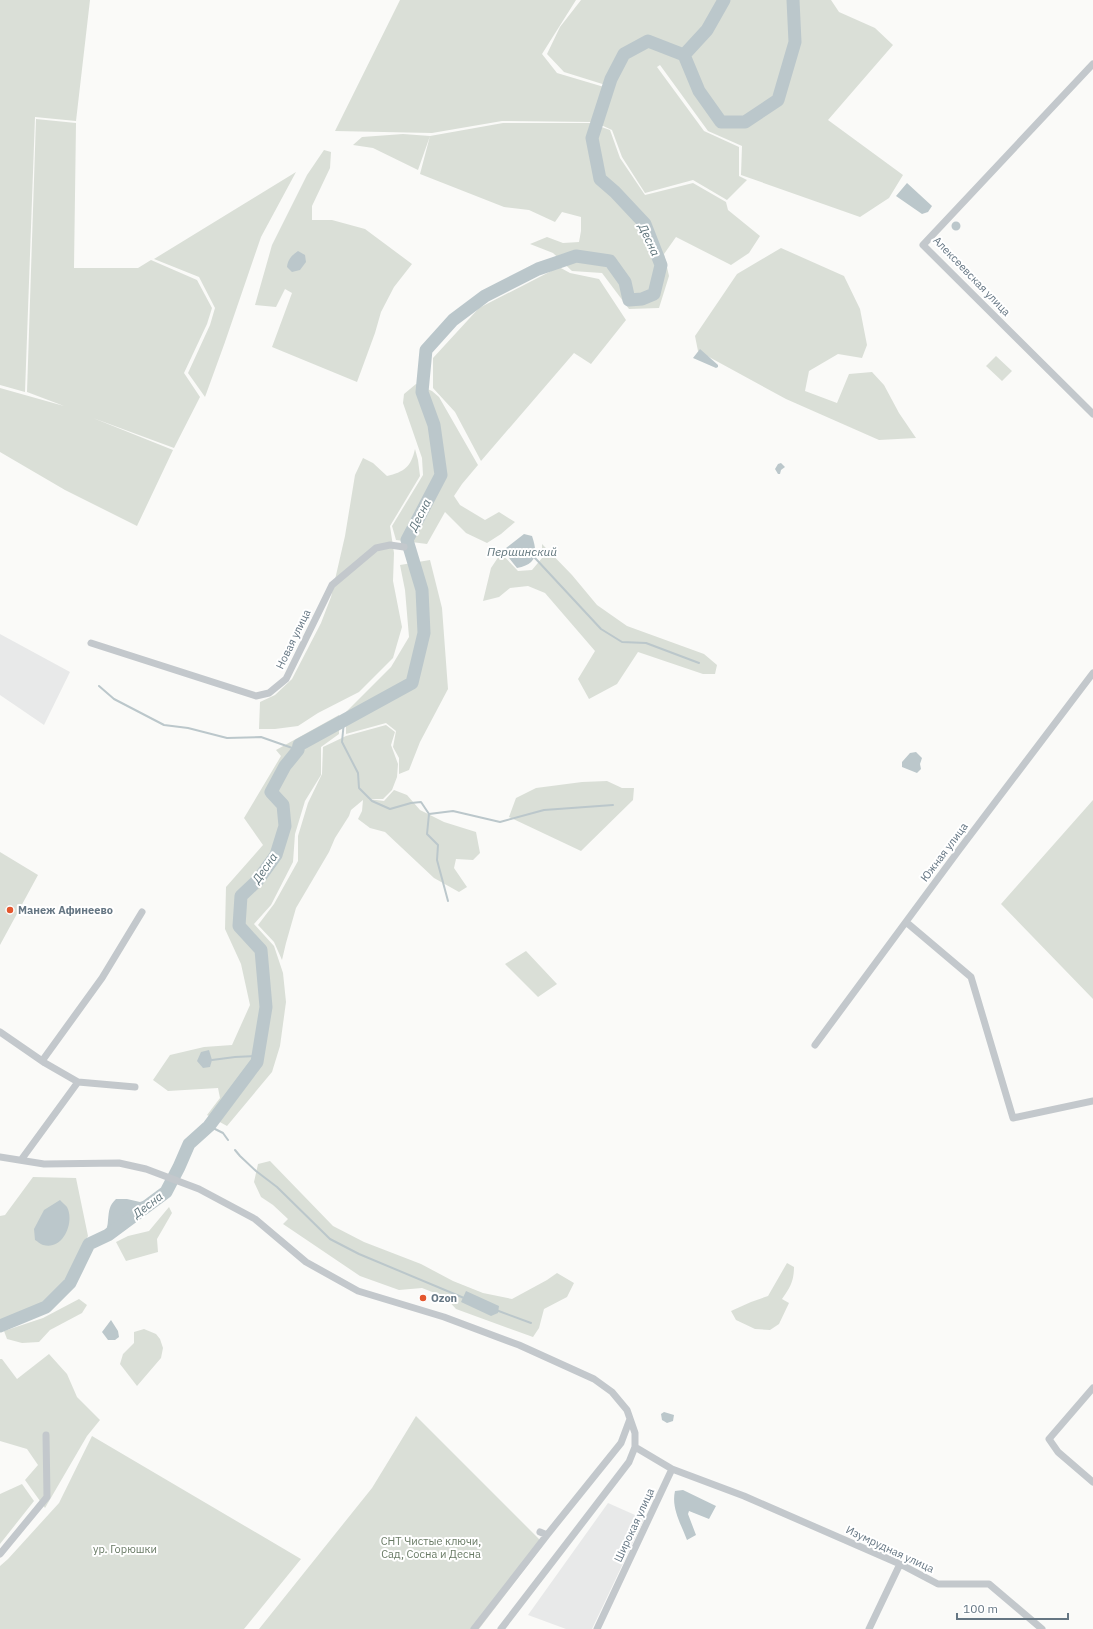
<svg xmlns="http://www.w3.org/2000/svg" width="1093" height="1629" font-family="'IBM Plex Sans',sans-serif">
  <rect width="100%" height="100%" fill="#fafaf8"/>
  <!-- built -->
  <path fill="#e8e9e9" d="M0,634L70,672L44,725L0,695Z
    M608,1503L644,1519L592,1629H566L528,1615Z"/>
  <!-- green -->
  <path fill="#dadfd7" d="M0,0H90L76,121L35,117L25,392L0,385Z
    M400,0H576L542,54L557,73L604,87L592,122L502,121L432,133L335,131Z
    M581,0H831L839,12L875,28L893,45L828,120L903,175L889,198L860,217L741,175L742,146L708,131L660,65L657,67L704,131L739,147V176L747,180L727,200L693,180L645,193L622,157L612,130L601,125L612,87L564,72L547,54L560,27Z
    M36,119L76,123L74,268H138L151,260L197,280L212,308L207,324L184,373L200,397L174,448L93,418L173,450L137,526L65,490L0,452V388L64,406L27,392Z
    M503,123H590L610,130L620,158L645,195L693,183L726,202L728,210L760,236L749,253L731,265L676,237L664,254L669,276L659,308L629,309L602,273L572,271L553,253L530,244L547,237L563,243L579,242L581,231V217L562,212L555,222L529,210L504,207L420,174L430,136Z
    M403,134L430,136L418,170L373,148L353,145L362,137Z
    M324,150L331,152L330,168L312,206V220H332L365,229L412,264L394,287L381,312L375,333L357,382L272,347L292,293L285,289L276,307L255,305L272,245L307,175Z
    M296,172L261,237L225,342L205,397L188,373L210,325L215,308L199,277L154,259Z
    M781,248L844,276L860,309L867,345L862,358L838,354L809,371L805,391L837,403L849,374L872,372L884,385L899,413L916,438L879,440L786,399L698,351L695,336L737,274Z
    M559,267L570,273L599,279L626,320L591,364L574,353L481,461L455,412L433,388V358L479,308Z
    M996,356L1012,371L1002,381L986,366Z
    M416,384L432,391L439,397L478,465L462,484L454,496L460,505L485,520L499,512L515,522L501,534L487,543L466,533L445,512L427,544L396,540L392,526L423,475L422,458L403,403L404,394Z
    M415,449L418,460L420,476L390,526L394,553L393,581L402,627L393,658L359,692L318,713L298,726L275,729H259L260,702L275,695L292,679L321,623L331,597L345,536L355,475L363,458L373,463L387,476C404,472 411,467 415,449Z
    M542,544L572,575L597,605L627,626L704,654L717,665L715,674H703L638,652L617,684L589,699L578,679L595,651L545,593L528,586L510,588L499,597L483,601L491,568L501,553L518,571L532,570L542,558Z
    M430,560L442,608L448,689L420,742L409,770L399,774V758L393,747L396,731L386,723L346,734V712L391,667L409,637L405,590L400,565Z
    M339,715V734L321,747V775L305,801L295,834L293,862L271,905L254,924L274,946L283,973L286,1002L280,1046L272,1072L227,1126L207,1115L220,1098L218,1088L168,1091L153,1080L170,1055L204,1047L232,1045L250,1005L241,964L225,929L226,887L263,845L244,818L281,756L276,750Z
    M386,725L395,732L391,745L398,764L397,777L392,790L383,799H368L384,801L394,790L407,795L420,810L444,822L476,832L480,853L473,860L456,859L454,868L467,887L459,892L434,878L385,832L370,828L358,819L362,811L363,800L351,810L349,816L335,838L329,852L296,908L286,943L282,960L274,942L258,925L274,904L298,861V836L308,803L322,774L323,747L346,736Z
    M607,781L622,788H634L633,800L581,851L509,817L516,798L536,788L582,782Z
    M1093,800V999L1001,904Z
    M0,852L38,875L0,945Z
    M526,951L557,984L538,997L505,964Z
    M270,1161L333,1226L364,1242L421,1264L453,1281L483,1293L512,1299L547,1280L557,1273L574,1283L567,1297L544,1309L539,1328L533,1337L456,1309L445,1297L422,1288L399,1290L360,1276L283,1224L288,1219L273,1205L261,1197L254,1182L258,1164Z
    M33,1177L76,1178L88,1236L67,1282L43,1304L0,1321V1216L5,1215Z
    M169,1207L172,1213L157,1239L158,1252L126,1261L116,1242L128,1236L149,1231Z
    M787,1263L794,1267C794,1281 790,1288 782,1299L789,1303L779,1324L770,1330L755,1329L736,1320L731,1311L751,1302L768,1296Z
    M79,1299L87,1305L82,1313L50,1330L39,1342L22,1343L7,1339L4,1331L43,1318Z
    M144,1329L156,1334L160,1339L163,1348L161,1358L137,1386L120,1364L123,1354L134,1343V1332Z
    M49,1354L67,1374L77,1397L100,1420L87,1436L45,1508L25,1480L38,1465L27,1449L0,1441V1359H2L17,1379Z
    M416,1416L544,1544L479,1629H259L372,1488Z
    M92,1436L301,1559L244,1629H0V1566L8,1559L59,1503Z
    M22,1484L34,1501L0,1544V1494Z"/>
  <!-- water -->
  <path fill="#bbc7cb" d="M907,183L932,206L928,212L922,214L896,196Z
    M951.5 226a4.5 4.5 0 1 1 9 0a4.5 4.5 0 1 1-9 0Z
    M298,251L305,255L306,262L300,270L292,272L287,267C288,259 292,255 298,251Z
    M700,349L718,365V367L716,368L693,358Z
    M781,463L785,467L781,470L780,474H778L775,469L778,464Z
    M524,534L532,536C538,554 537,564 517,568L505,553L506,548Z
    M916,752L922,758L920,764L921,769L917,773L902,767V762L910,753Z
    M209,1050L212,1060L210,1067L203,1068L197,1061L201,1052Z
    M160,1196L108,1235L104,1236C106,1231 108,1225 108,1220C109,1210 109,1206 116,1199H127L140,1202Z
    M60,1200C62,1202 65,1205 67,1207C75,1222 63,1251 43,1245C40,1244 37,1241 35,1240L34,1229L44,1210Z
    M466,1291L499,1306L498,1313L491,1316L461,1302Z
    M111,1320L118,1331L119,1337L115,1340H108L102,1332Z
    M664,1412L674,1415L673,1421L667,1423L662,1420L661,1414Z
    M683,1490L716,1506L709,1519L689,1511L688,1514L696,1535L687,1540C681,1524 671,1508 675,1491Z"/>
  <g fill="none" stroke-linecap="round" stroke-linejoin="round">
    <!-- stream -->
    <path stroke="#bbc7cb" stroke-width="2" d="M535,558L601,629L622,642L646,643L699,663
      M99,686L114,699L164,725L188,728L227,738L261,737L298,750
      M344,721L342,742L358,773L359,788L372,801L390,809L411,803L421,802L429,814L427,834L438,845L437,860L448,901
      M429,814L453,811L500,822L544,810L613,805
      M212,1060L235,1057L258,1056
      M209,1126L223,1133L228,1140
      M235,1150L240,1156L256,1171L277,1187L330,1239L359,1254L464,1298
      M496,1310L531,1323"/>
    <!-- river -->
    <path stroke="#bbc7cb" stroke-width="13" d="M684,55L707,30L724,0
      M0,1326L46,1307L70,1283L89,1244L108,1235L166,1192L179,1167L189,1144L209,1126L257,1062L266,1007L261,950L239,926L241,896L258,880L276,855L285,826L283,805L271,792L285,766L298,750L299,745L412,683L424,633L422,590L407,540L441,475L434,425L422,392L426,350L453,320L485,296L538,269L576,256L610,261L625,282L629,300L642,299L654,294L661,265L645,224L615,192L600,179L592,138L611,79L624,54L648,41L684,55L699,91L721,122H745L778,100L795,42L793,0"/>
    <!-- minor -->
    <path stroke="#c3c8cc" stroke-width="7" d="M1093,64L923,245L1093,414
      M91,643L256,696L269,693L286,679L332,585L376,548L390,545L404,547
      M906,922L971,977L1013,1118L1093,1101
      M0,1032L45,1063L78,1082
      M815,1045L959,850L1093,673
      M42,1061L102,978L142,912
      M0,1157L44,1164L119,1163L146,1169L199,1189L255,1219L306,1262L358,1291L444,1317L519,1345L594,1379L612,1392L627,1410L635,1433V1447L629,1462L501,1629
      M21,1160L78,1082L135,1087
      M1093,1388L1049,1439L1058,1452L1093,1482
      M672,1469L744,1496L900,1564L938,1584H989L1042,1629
      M540,1532L547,1535L621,1443L630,1419
      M0,1554L47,1497L46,1435
      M474,1629L547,1535
      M597,1629L672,1469L635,1447
      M869,1629L900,1564"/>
  </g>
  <!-- markers -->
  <g fill="#e4572e" stroke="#fff" stroke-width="1.5">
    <circle cx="10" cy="910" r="4"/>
    <circle cx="423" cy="1298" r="4"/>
  </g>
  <g text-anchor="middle" stroke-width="4" stroke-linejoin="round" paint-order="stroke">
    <!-- street labels -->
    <g font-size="11" fill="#657683" stroke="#fff">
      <text transform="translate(972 276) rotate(46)" y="4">Алексеевская улица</text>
      <text transform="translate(293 639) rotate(-64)" y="4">Новая улица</text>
      <text transform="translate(944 852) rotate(-53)" y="4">Южная улица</text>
      <text transform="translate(634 1525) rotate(-65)" y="4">Широкая улица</text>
      <text transform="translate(890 1549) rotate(25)" y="4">Изумрудная улица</text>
    </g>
    <!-- poi labels -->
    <g font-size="11" font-weight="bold" fill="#657683" stroke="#fff" text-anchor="start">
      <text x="18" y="914">Манеж Афинеево</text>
      <text x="431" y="1302">Ozon</text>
    </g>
    <!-- park labels -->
    <g font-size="11" fill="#687a64" stroke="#fff">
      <text x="431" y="1545">СНТ Чистые ключи,<tspan x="431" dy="13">Сад, Сосна и Десна</tspan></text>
      <text x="125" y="1553">ур. Горюшки</text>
    </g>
    <!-- water labels -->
    <g font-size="12" font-style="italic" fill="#60757c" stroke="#fff">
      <text transform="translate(649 240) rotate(65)" y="4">Десна</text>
      <text transform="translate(420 515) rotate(-63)" y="4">Десна</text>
      <text x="522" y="556">Першинский</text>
      <text transform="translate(265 868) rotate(-55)" y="4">Десна</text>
      <text transform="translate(148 1205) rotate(-37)" y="4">Десна</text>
    </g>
  </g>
  <!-- scale -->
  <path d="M957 1613v6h111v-6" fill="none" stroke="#657683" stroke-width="2"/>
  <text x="963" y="1613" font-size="12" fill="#657683" stroke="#ffffff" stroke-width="3" paint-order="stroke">100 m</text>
</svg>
